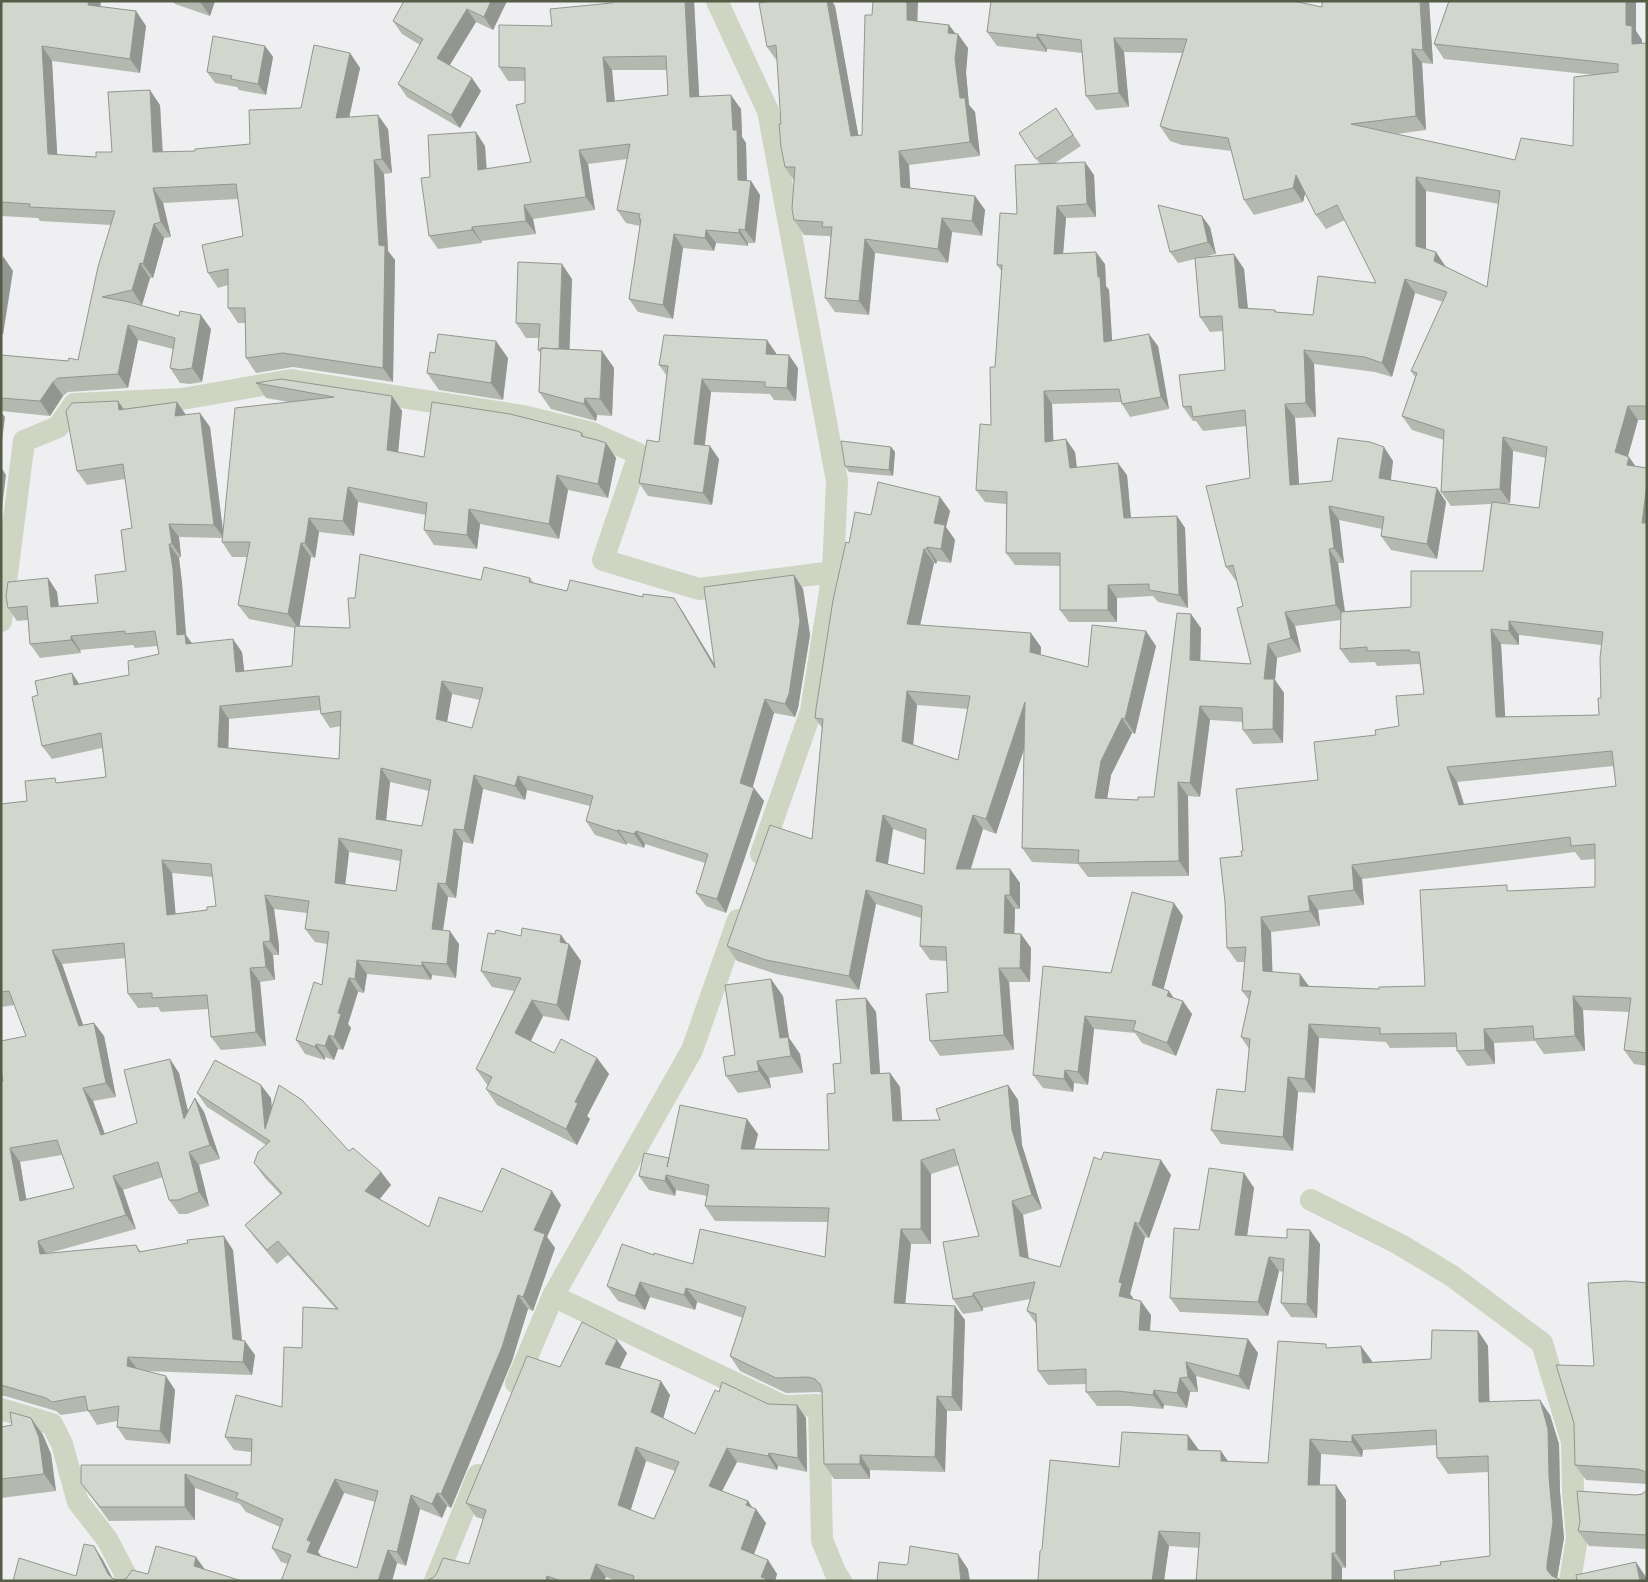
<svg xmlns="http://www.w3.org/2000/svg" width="1648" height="1582" font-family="Jost,sans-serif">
  <rect width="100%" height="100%" fill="#efeff2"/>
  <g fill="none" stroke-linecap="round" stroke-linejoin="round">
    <!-- street -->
    <path stroke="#ced5c2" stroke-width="22" d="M717,1L768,111L837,481L833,572L811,711L761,854
      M1,621L24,441L58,427L74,404L182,399L291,380L523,416L592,433L639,454L603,560L699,589L833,572
      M1311,1200L1399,1244L1452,1276L1542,1343L1572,1442L1573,1492L1577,1538L1570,1581
      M553,1296L783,1406L819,1405L822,1540L835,1572L841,1581
      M516,1383L553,1296L692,1050L738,920
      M1,1409L52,1424L62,1444L78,1502L107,1539L129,1581
      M435,1581L478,1475"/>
  </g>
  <!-- wall -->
  <path fill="#b4b9b0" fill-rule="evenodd" d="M1,1H101L100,7L136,11L146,26L140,73L52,61L57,155L96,157L112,152L160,105L163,152L195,151L250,144L301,108L350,53L360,68L349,117L388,129L392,173L384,174L388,251L395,260L393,382L293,367L256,373L246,358L245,323H238L228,308V285L218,288L208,273L243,236L238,199L163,203L171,237L164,238L153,278H150L142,305H140L211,329L202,382L190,384L180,383L170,368L173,349L138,340L128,388L68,392L63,396L50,416L1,411V355L68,361L78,360L111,225L40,221L38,218L1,216Z
    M173,1H215L210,16L175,4Z
    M404,1H507L493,30L476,22L450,65L481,91L460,128L407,97L398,84L420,45L402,34L393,21Z
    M694,1L699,97L741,109L742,137L746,143L747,181H751L760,195L755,243H748V246L716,243L714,251L683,248L673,319L638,312L629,299L640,226L626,223L617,210L627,159L588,164L595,210L533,219L536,234L481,241L482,243L438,249L429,236L430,177L485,146L487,169L531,162L525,103V81H508L499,67L552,26L612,3ZM612,70H667L668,95L615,101Z
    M1429,1L1433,64L1422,63L1426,130L1396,134L1515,160L1573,146L1595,75L1444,59L1434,44L1449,1H1636V31L1642,40V43H1647V420H1638L1628,457L1635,466L1647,468V1066L1634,1064L1624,1050L1629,1012L1583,1010L1585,1051L1544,1054L1535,1041L1494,1043L1495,1064L1467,1066L1457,1051V1047L1390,1048L1386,1042L1319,1038L1315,1093L1298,1092L1293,1151L1221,1144L1211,1130L1245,1092L1249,1049L1241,1037L1249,1000L1242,991L1245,962H1237L1227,948L1243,851L1318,780L1376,735L1399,726L1424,694L1420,666L1419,664L1377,666L1375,662L1350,663L1340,649L1341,620L1295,626L1301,652L1277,658L1275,680L1284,693L1283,743L1253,744L1243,730V722L1210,720L1200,797L1188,796L1189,876L1088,877L1078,864L1032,862L1022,848L1024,749L996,834L983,829L971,869H1010L1020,883V909H1015L1014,934H1021L1031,948L1030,982H1009L1014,1050L940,1056L930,1041L948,992L947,961L930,960L920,946L921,918L876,904L859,990L776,974L737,961L727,946L812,839L822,728L815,718L849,543L871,515L940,497L950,511L946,527L955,540L951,563L937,561L936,564L934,563L920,625L1041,647V655L1088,667L1156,646L1135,734L1132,733L1111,775L1107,799L1138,800L1154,797L1201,628L1200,661L1251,664L1243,606L1237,581H1236L1226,567L1250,478L1246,426L1203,431L1196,421H1193L1183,407L1225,370L1223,331L1210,332L1200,317L1195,259L1178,263L1170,252L1210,227L1216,254L1203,257L1234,254L1244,269L1248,308L1275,310L1277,312L1313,315L1376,283L1345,220L1326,229L1316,215L1305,193L1303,202L1254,215L1244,200L1232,151L1182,145L1170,141L1160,126L1182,53L1124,52L1129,107L1096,110L1086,96L1082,53L1047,49V52L997,46L987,32L1322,7ZM1426,191L1499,204L1487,287L1446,267L1426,249ZM1415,293L1443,302L1411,371L1415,377L1402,416L1412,430L1444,440L1441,492L1451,506L1491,504L1483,571L1411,607L1345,611L1338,563H1344L1339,520L1382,529L1381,536L1391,550L1437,559L1446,502L1437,488L1391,480L1393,461L1332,481L1299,484L1295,418L1316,417L1314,364L1375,372L1392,377ZM1513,451L1546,458L1539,508L1501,504L1510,503ZM1519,635L1601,645V698L1599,715L1505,717L1501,644L1519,645ZM917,705L968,709L958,760L913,745ZM1613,766L1616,786L1464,805L1457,782ZM893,829L925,840L924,874L888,864ZM1575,852L1581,860L1595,859V887L1511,891L1425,986L1379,989L1309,986L1300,974L1272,972L1271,932L1320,926L1318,910L1364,905L1362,879Z
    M835,6L858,135H862L872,15L917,21L949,25L955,33L968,48L966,73L969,105L975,112L980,156L909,165L910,188L975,196L985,210L982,236L952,232L948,263L875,253L869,315L835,312L825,298L831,238L829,236L804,235L794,220V181L785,167L777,61L767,47Z
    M265,46L273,57L266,95L239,90L237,87L215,83L207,72Z
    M1056,108L1081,146L1055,163L1094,175L1096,217L1066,218L1063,254L1105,264L1106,286L1109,290L1112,341L1158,346L1169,409L1130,417L1122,404L1121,402L1052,404L1053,441L1075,452L1077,467L1127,475L1131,518L1177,516L1185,528L1188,608L1158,602L1153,596L1117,598V622H1069L1060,610V566L1015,565L1006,553V504L985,502L976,490L991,425L1002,272L997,265L1017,214L1040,164L1019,133Z
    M572,279L569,349L602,351L614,368L612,416L597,415L596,421L551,409L539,392L541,354L538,350L539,338H526L516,323Z
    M776,353V355L798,368L796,401L774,400L770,394L711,392L705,445L719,459L712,505L648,496L639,483L659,442L667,376L659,365Z
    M508,358L503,400L439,390L427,373Z
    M256,383L392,396L402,411L398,452L424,457L582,433L585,437L606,443L616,458L608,498L568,490L559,539L480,524L477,549L434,545L424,530L426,515L358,502L354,536L319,532L315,558L311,557L299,626L350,628L355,598L481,580L530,578L534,583L567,591L643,597L674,598L683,612L715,665L794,575L803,589L810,635L798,708L795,717L774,713L752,787L764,801L726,913L706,906L696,893L705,863L645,844L644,848L627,843V845L595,835L586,821L590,806L527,790L525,800L483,789L473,844L463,842L456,898L448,897L443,930L459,944L456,978L432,975L431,980L367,974L364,993L358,992L348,1024L351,1028L343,1050L338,1049L334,1060L325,1057V1060L305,1054L296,1040L322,985L327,944L315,942L305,929L307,913L274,909L279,946V955H273L275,980L260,982L266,1046L221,1050L211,1037L209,1009L161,1012L158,1007L138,1008L128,994L126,958L62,964L83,1025L94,1023L104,1036L116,1097L93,1101L105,1134L137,1123L179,1073L188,1111L195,1098L204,1112L220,1159L199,1165L209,1206L187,1214H179L169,1200L163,1177L123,1190L136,1229L49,1253L136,1245L141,1252L233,1250L242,1340L255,1355L252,1375L145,1371L175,1390L170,1444L126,1440L117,1427V1421L97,1425L88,1411L61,1415L56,1411L5,1396H1V1081H3L26,1036L15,1005L1,1007V804L27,801L59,783L106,777L102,748L52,759L42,746L38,695L72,673L79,684L129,675L159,654L157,646L135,648L133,645L80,650L81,653L40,658L30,644L28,620L17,621L8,608L48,578L57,592L59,606L98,603L126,571L132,528L125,479L87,485L77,471L123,409L177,402L186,415L210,427L223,534L289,402L266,398ZM179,537L223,538L222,542L232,557H247L238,605L249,619L295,628L292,666L244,671L242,652L192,643L186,635L182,583L179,558L181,557ZM452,694L480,700L472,728L447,722ZM321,710V714L330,728L341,726L339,759L228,748L229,719ZM390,782L429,791L422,826L386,820ZM349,852L400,861L396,891L345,884ZM172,873L213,877L216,906L207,910L175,914ZM62,1155L74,1188L26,1199L20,1162Z
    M891,447L895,452L893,476L849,472L845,466Z
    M1183,916L1163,989L1192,1014L1176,1056L1142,1043L1135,1033L1094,1029L1088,1085L1074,1083L1073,1092L1043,1088L1033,1075L1111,973Z
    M495,934L521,936L561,935L567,944H569L581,961L569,1021L543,1016L531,1041L554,1053L597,1058L609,1074L587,1116L590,1119L577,1145L497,1105L486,1089L488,1086L476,1069L514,991L492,987L481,971Z
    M783,996L789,1038L800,1054L803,1073L769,1078L771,1088L738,1093L726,1076L735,1055Z
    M866,998L876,1012L880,1073H890L900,1087L902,1120H940L1008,1085L1018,1100L1022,1145L1042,1209L1023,1215L1029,1259L1060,1267L1101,1160L1171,1175L1149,1238L1145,1237L1130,1294L1133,1298L1132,1299L1151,1315L1150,1331L1248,1339L1258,1353L1249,1390L1196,1376L1198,1392H1190L1187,1408L1164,1405L1163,1409L1129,1406H1097L1086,1392V1384L1048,1385L1038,1371L1037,1325L1027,1311L1030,1299L983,1308V1311L963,1314L953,1299L979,1236L959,1165L931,1174V1244H911L905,1303L965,1320L962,1411H947L945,1472L870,1470V1479H834L824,1464L822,1393L819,1392L786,1393L740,1371L730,1356L743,1318L697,1302L695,1310L650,1297L645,1310L618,1301L607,1286L654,1255L693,1264L825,1257L828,1222L715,1221L705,1206L707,1196L676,1190L675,1196L649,1190L639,1176L669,1158L758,1134L754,1149L829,1150L835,1093L841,1063Z
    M197,1093L271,1098V1109L349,1151L381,1172L391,1185L379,1199L429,1227L482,1212L561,1205L547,1237L555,1248L535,1305L533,1311L528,1309L512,1361L451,1508L447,1506L442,1518L420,1509L406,1566L397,1563L392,1581L288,1564L281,1562L272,1548L280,1527L246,1512L240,1504L195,1488V1520L109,1521L81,1483L251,1465V1452L234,1450L225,1437L282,1407L302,1348L336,1309L288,1255L277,1264L255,1238L245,1225L280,1194L264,1177L254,1163L266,1145L207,1107ZM344,1493L375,1502L357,1568L320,1557L321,1556L318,1552Z
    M1244,1173L1254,1188L1247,1236L1320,1244L1317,1318L1291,1317L1281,1303L1283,1272L1279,1271L1268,1316L1180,1312L1170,1298L1199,1230Z
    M1647,1283V1484L1586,1480L1575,1465L1594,1366Z
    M1478,1331L1488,1346L1489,1402L1550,1415L1559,1444L1560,1492L1564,1538L1557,1578L1559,1579L1561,1581H1395L1441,1565L1490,1556L1489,1472L1448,1474L1437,1458V1445L1363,1450L1362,1457L1321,1454L1320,1485L1346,1500V1568L1199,1548L1169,1546L1164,1581L1119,1467L1199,1450L1221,1451L1228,1461L1268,1463L1329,1348L1372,1361V1362L1431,1359Z
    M627,1353L620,1368L670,1395L663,1418L695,1434L719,1392L768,1404L797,1405L806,1418L807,1472L778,1466L777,1470L737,1462L722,1491L748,1501L752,1507L766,1523L754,1555L768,1560L777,1574L775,1581H616L606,1577L604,1581H428L469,1564L483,1519L476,1517L466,1503L560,1367ZM646,1461L675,1471L654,1519L630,1510Z
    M31,1418L43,1435L51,1454L56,1491L1,1498V1427L12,1425Z
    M1647,1490V1549L1589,1546L1578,1531L1636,1495L1642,1494Z"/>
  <!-- shaded-wall -->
  <path fill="#929690" d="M89,1H101L98,19L88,5Z
    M200,1H215L210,16L200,2Z
    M491,1H507L493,30L484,17Z
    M685,1H694L700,110L690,97Z
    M827,1H832L835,6L861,150L851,136Z
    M907,1H918L917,35L907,20Z
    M1420,1H1429L1433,64L1423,50Z
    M1626,1H1636V31L1642,40V58L1632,44L1626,25Z
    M467,9L476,22L446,71L437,58Z
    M136,11L146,26L140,73L130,59Z
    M949,25L958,37V34L968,48L966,73L969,105L975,112L980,156L970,142L960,98L948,33Z
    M1037,34L1047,49V52L1037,38Z
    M1114,38L1124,52L1129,107L1119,93Z
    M42,46L52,61L58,168L48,154Z
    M265,46L273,57L266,95L258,84Z
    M1412,49L1422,63L1426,130L1416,116Z
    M350,53L360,68L346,132L336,118Z
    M603,57L612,70L616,116L607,102Z
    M472,78L481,91L460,128L451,115Z
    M150,90L160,105L163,167L153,152Z
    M731,95L741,109L742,137L746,143L747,193L738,180L733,130Z
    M378,115L388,129L392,173L382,159Z
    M476,132L485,146L487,183L478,170Z
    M579,150L588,164L595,210L586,197Z
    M899,151L909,165L911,201L901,187Z
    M374,160L384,174L388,251L395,260L393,382L383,368L379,245Z
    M1085,162L1094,175L1096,217L1087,204Z
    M1296,175L1306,189L1303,202L1293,188Z
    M1416,177L1426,191V261L1416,246Z
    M751,181L760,195L755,243L745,230Z
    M153,188L163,203L171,237L161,222Z
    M975,196L985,210L982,236L972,221Z
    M524,205L533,219L536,234L526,221Z
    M1057,206L1066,218L1062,267L1054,254Z
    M1202,216L1210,227L1216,254L1208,242Z
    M942,218L952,232L948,263L938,249Z
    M154,224L164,238L153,278L143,264Z
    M472,227L481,241L482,243L472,230Z
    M739,229L748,243V246L739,233Z
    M706,230L716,243L714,251L705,238Z
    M674,234L683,248L673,319L663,305Z
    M865,239L875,253L869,315L859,301Z
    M1096,252L1105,264L1106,286L1109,290L1113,355L1104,342Z
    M1436,252L1446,267L1444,276L1434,261Z
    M1234,254L1244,269L1249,322L1239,308Z
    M3,256L13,271L3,335L1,332V265Z
    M140,263L150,278L142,305L132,290Z
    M562,264L572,279L569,366L559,351Z
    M1405,279L1415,293L1392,377L1382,363Z
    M201,315L211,329L202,382L192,368Z
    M128,325L138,340L128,388L118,374Z
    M1149,334L1158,346L1169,409L1161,397Z
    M767,340L776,353L775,367L766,354Z
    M496,341L508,358L503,400L491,383Z
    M1304,350L1314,364L1316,417L1306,403Z
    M602,351L614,368L612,416L600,399Z
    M789,355L798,368L796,401L787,388Z
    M702,379L711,392L703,457L694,444Z
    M53,382L63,396L50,416L40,401Z
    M1044,391L1052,404L1054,455L1045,442Z
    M392,396L402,411L397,464L387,450Z
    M585,398L597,415L596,421L584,404Z
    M118,401L128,415L119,410Z
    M177,402L186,415L175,416Z
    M1285,404L1295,418L1300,499L1290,485Z
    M1628,406L1638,420L1625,466L1615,452Z
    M1,412L5,417L1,449Z
    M200,413L210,427L224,538L214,525Z
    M1503,437L1513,451L1510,503L1500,489Z
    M1066,439L1075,452L1078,480L1070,468Z
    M606,443L616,458L608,498L598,484Z
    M710,446L719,459L712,505L703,493Z
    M891,447L895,452L893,476L889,470Z
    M1384,447L1393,461L1389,492L1379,478Z
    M1629,457L1639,471L1627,465Z
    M1118,463L1127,475L1132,530L1124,518Z
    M1,467L6,475L1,516Z
    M557,475L568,490L559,539L549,524Z
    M1647,483V530L1642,523Z
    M348,487L358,502L354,536L343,521Z
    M1437,488L1446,502L1437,559L1427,544Z
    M940,497L950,511L946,527L955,540L951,563L941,549L934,523Z
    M1329,506L1339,520L1344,563L1334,548Z
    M469,509L480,524L477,549L467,535Z
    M1177,516L1185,528L1188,608L1179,595Z
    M309,518L319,532L315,558L305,543Z
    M169,524L179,537L181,557L172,544Z
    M301,543L311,557L299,629L288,614Z
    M169,544L179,558L182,583L186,635L195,648L196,657L177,635Z
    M927,547L937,561L936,564L927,549Z
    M924,549L934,563L917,639L907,624Z
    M1329,549L1338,563L1346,620L1336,605Z
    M794,575L803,589L810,635L798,708L795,717L785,704Z
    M48,578L57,592L60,621L51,607Z
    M1108,585L1117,598V622L1108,610Z
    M674,598L683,612L725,682L715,668Z
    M1285,612L1295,626L1301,652L1291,638Z
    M1191,614L1201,628L1200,674L1190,660Z
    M1509,621L1519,635V645L1509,631Z
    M1491,629L1501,644L1506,731L1496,717Z
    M1146,631L1156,646L1135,734L1125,719Z
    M1031,633L1041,647L1040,667L1030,652Z
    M71,636L80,650L81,653L71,640Z
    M233,639L242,652L246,685L236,672Z
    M1268,644L1277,658L1275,680L1284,693L1283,743L1273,729L1264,679Z
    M72,673L81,687L74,685Z
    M442,681L452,694L445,733L436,719Z
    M907,691L917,705L912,756L902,741Z
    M765,699L774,713L750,797L740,783Z
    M1025,702L1035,716L996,834L986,819Z
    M220,706L229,719L228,761L218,747Z
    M1200,706L1210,720L1200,797L1190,783Z
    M1122,718L1132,733L1111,775L1105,812L1095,798L1101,761Z
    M1447,767L1457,782L1469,820L1459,805Z
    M381,768L390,782L385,832L376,819Z
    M474,775L483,789L473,844L464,830Z
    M518,776L527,790L525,800L515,786Z
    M1178,782L1188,796L1189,876L1179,861Z
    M754,788L764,801L726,913L717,899Z
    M883,815L893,829L886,875L876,861Z
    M973,815L983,829L966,883L956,869Z
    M454,829L463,842L456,898L446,884Z
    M618,830L627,843V845L617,831Z
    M636,831L645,844L644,848L634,834Z
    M339,838L349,852L344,896L335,883Z
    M162,860L172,873L177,929L167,915Z
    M1352,865L1362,879L1364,905L1354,890Z
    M1010,869L1020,883V909L1010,895Z
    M438,883L448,897L441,943L432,929Z
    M866,890L876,904L859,990L849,976Z
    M265,895L274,909L279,946V955L270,941Z
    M1005,895L1015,909L1014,948L1004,933Z
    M1308,896L1318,910L1320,926L1310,911Z
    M1174,903L1183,916L1161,999L1152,985Z
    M1261,917L1271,932L1273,985L1263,971Z
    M450,931L459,944L456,978L447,964Z
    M1021,934L1031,948L1030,982L1020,968Z
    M561,935L569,946V944L581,961L569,1021L557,1005L560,942Z
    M263,942L273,955L275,980L266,967Z
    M52,950L62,964L88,1039L79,1026Z
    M357,960L367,974L364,993L355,979Z
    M422,962L432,975L431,980L422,966Z
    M250,968L260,982L266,1046L256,1032Z
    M999,968L1009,982L1014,1050L1004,1035Z
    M1300,974L1310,988L1300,986Z
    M349,978L358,992L348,1024L351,1028L343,1050L334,1037L338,1013Z
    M771,979L783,996L789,1038L800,1054L803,1073L791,1056L780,1038Z
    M1169,991L1178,1004L1167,996Z
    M1573,996L1583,1010L1585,1051L1575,1036Z
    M866,998L876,1012L881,1088L871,1074Z
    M532,1000L543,1016L526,1050L515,1033Z
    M1183,1001L1192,1014L1176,1056L1167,1043Z
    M1085,1016L1094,1029L1088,1085L1078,1072Z
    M94,1023L104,1036L116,1097L106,1083Z
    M1309,1024L1319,1038L1315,1093L1305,1079Z
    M1484,1029L1494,1043L1495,1064L1485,1050Z
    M329,1035L338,1049L334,1060L325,1046Z
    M316,1044L325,1057V1060L315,1047Z
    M597,1058L609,1074L587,1116L590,1119L577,1145L566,1129L575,1102Z
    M170,1059L179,1073L193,1133L184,1119Z
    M757,1061L769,1078L771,1088L759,1071Z
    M1065,1070L1074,1083L1073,1092L1064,1079Z
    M890,1073L900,1087L903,1135L893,1121Z
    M1288,1077L1298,1092L1293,1151L1283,1137Z
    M261,1085L271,1098L275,1143L265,1129Z
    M1008,1085L1018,1100L1022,1145L1042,1209L1032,1195L1012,1130Z
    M83,1088L93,1101L110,1149L101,1135Z
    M195,1098L204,1112L220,1159L210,1145Z
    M747,1119L758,1134L751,1164L741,1149Z
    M10,1148L20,1162L29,1215L20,1201Z
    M189,1152L199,1165L209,1206L199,1192Z
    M921,1160L931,1174V1244L921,1229Z
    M1161,1160L1171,1175L1149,1238L1139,1224Z
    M381,1172L391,1185L375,1205L365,1191Z
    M1244,1173L1254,1188L1245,1250L1235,1235Z
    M666,1175L676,1190L675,1196L665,1181Z
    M113,1176L123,1190L136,1229L126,1215Z
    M552,1191L561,1205L547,1237L555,1248L533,1311L523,1297L534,1230Z
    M1012,1201L1023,1215L1030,1271L1020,1256Z
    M1135,1222L1145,1237L1130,1294L1133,1298L1129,1311L1119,1296V1282Z
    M901,1229L911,1244L904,1317L894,1303Z
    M1310,1230L1320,1244L1317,1318L1307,1304Z
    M224,1236L233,1250L243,1353L233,1339Z
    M38,1241L47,1254H40Z
    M1269,1257L1279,1271L1268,1316L1258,1302Z
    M640,1282L650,1297L645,1310L635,1296Z
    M686,1288L697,1302L695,1310L684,1295Z
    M973,1293L983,1308V1311L973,1296Z
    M518,1295L528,1309L512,1361L451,1508L441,1494Z
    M1141,1301L1151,1315L1149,1344L1139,1330Z
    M955,1306L965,1320L962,1411L952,1397Z
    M1478,1331L1488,1346L1490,1417L1479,1402Z
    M1248,1339L1258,1353L1249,1390L1239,1376Z
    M617,1340L627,1353L615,1378L605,1364Z
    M245,1341L255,1355L252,1375L243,1362Z
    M1361,1346L1372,1361L1374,1378L1363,1363Z
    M128,1357L138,1370L127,1366Z
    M1186,1362L1196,1376L1198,1392L1188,1377Z
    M166,1376L175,1390L170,1444L160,1431Z
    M1180,1378L1190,1392L1187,1408L1177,1393Z
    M661,1381L670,1395L661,1426L651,1412Z
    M1154,1390L1164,1405L1163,1409L1153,1395Z
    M937,1396L947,1411L945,1472L935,1457Z
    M1540,1400L1550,1415L1559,1444L1560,1492L1564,1538L1557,1579L1555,1581L1547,1570V1564Z
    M797,1405L806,1418L807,1472L798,1458Z
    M31,1418L43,1435L51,1454L56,1491L44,1474Z
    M1188,1435L1199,1450H1188Z
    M1352,1435L1363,1450L1362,1457L1352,1442Z
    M1310,1439L1321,1454L1319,1500L1308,1485Z
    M636,1447L646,1461L628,1519L618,1505Z
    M727,1448L737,1462L718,1499L709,1486Z
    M1221,1451L1231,1466L1221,1461Z
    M769,1453L778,1466L777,1470L768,1456Z
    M860,1455L870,1470V1479L860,1464Z
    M185,1474L195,1488V1520L185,1507Z
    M335,1479L344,1493L318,1552L321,1556L317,1566L307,1552V1540Z
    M1336,1485L1346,1500V1568L1336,1553Z
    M437,1493L447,1506L442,1518L432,1504Z
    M411,1495L420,1509L406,1566L397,1552Z
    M748,1501L755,1512L756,1509L766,1523L750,1563L741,1549L746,1505Z
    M1159,1531L1169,1546L1164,1581H1152Z
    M94,1546L103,1560L114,1581L108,1574Z
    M388,1550L397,1563L392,1581H378Z
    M1332,1553L1342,1568V1581H1332Z
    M958,1554L968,1569L970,1581H961Z
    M196,1557L206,1571L194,1566Z
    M768,1560L777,1574L775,1581H764L761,1577Z
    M1636,1562L1646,1577L1647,1581H1640Z
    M596,1564L606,1577L604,1581H590Z
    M547,1576L551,1581H546Z"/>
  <!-- building -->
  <path fill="#d1d7cd" stroke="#929690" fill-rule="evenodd" d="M1,1H89L88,5L136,11L130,59L42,46L48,154L96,157V152H112L108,92L150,90L153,152L195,151V149L250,144L249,110L301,108L314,45L350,53L336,118L378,115L382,159L374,160L379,245L385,246L383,368L283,353L246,358L245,308H228V269L208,273L202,245L243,236L236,184L153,188L161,222L154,224L143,264L140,263L132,290L102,297L129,302L179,316L180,311L201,315L192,368L180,370L170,368L175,338L128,325L118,374L58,378L53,382L40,401L1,398V355L68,361L69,358L78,360L98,267L115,211L29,207L30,204L1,202Z
    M404,1H491L484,17L467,9L437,58L472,78L451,115L398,84L423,39L393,21Z
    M612,1H685L690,97L731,95L733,130H737L738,180L751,181L745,230L739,229V233L706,230L705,238L674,234L663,305L629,299L641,219H639L640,214L617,210L630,144L579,150L586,197L524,205L526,221L472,227V230L429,236L421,178L430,177L428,135L476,132L478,170L531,162L516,105L525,103V68L499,67V25L552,26L550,9L612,3ZM666,56L668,95L607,102L603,57Z
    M771,1H827L851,136L862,135L865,15H872L873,1H907V20L949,25L948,33L958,34L955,59L960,98H965L970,142L899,151L901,187L975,196L972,221L942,218L938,249L865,239L859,301L825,298L832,227H822L823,222L794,220L792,209L795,167H785L781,147L779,124H781L776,45L767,47L759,3Z
    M991,1H1293L1322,7V1H1420L1423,50L1412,49L1416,116L1351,124L1515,160L1521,138L1573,146L1574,77L1618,72V64L1434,44L1449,1H1626V25L1632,26V44L1647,43V406H1628L1615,452L1629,457L1627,465L1647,468V483L1642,523H1647V1053L1624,1050L1631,998L1573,996L1575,1036L1534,1039L1533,1026L1484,1029L1485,1050L1457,1051L1456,1033L1380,1034V1028L1309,1024L1305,1079L1288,1077L1283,1137L1211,1130L1217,1089L1245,1092L1250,1039L1241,1037L1251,991H1242L1246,947L1227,948L1225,902L1220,858L1242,856L1241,851H1243L1236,789L1318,780L1314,742L1376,735L1375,730L1399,726L1396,696L1424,694L1419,652H1410V650L1367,651V647L1340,649L1341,612L1411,607V571H1483L1492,502L1539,508L1547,447L1503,437L1500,489L1441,492L1444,430L1402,416L1417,373L1411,371L1447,292L1405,279L1382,363L1365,357L1304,350L1306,403L1285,404L1290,485L1332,481L1338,438L1370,442L1384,447L1379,478L1437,488L1427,544L1381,536L1384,517L1329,506L1334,548L1329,549L1336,605L1285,612L1291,638L1268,644L1264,679H1274L1273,729L1243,730L1242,708L1200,706L1190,783L1178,782L1179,861L1078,863L1079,850L1022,848L1025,702L986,819L973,815L956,869H1010V895H1005L1004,933L1021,934L1020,968H999L1004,1035L930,1041L926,994L948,992L946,947L920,946L922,906L866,890L849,976L766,960L727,946L770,825L812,839L823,719L815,718L816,709L833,600L846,542L849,543L855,512L871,515L878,482L940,497L934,523L945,525L941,549L927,547V549H924L907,624L1031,633L1030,652L1088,667L1092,625L1146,631L1125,719L1122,718L1101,761L1095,798L1138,800V797H1154L1177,613L1191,614L1190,660L1251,664L1237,608L1243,606L1233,565L1226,567L1206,486L1250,478L1245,410L1193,417L1191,406L1183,407L1179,375L1225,370L1222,316L1200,317L1195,258L1234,254L1239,308L1275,310V312L1313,315L1318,276L1376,283L1337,205L1316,215L1296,175L1293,188L1244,200L1228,138L1172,130L1160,126L1187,39L1114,38L1119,93L1086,96L1081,40L1037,34V38L987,32ZM1416,177L1500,191L1487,287L1434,261L1436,252L1416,246ZM1509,621L1603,632L1600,658L1601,698H1598L1599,715L1496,717L1491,629L1509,631ZM907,691L970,696L958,760L902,741ZM1612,751L1616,786L1459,805L1447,767ZM883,815L926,829L924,874L876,861ZM1570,837L1571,846L1595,844V887L1507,891V885L1420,890L1425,986L1379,987V989L1300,986V974L1263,971L1261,917L1310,911L1308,896L1354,890L1352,865Z
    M213,36L265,46L258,84L231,79L232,76L207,72Z
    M1056,108L1073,135L1036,159L1019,133Z
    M1085,162L1087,204L1057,206L1054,254L1096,252L1098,277H1100L1104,342L1149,334L1161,397L1122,404L1119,389L1044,391L1045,442L1066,439L1070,468L1118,463L1124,518L1177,516L1179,595L1149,590V584L1108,585V610H1060V553H1006L1007,492L976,490L980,424L991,425L990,367H995L1002,265H997L1000,213L1017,214L1015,165Z
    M1158,205L1202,216L1208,242L1170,252Z
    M518,262L562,264L559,349L541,348V350H538L540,324L516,323Z
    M438,334L496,341L491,383L427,373L430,352L435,353Z
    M664,335L767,340L766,354L789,355L787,388L765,387V382L702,379L694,444L710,446L703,493L639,483L647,440L659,442L668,366L659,365Z
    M541,348L602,351L600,399L585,398L584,404L539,392Z
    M281,379L392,396L387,450L424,457L432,402L510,414L577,431L582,433L581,436L597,440L606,443L598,484L557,475L549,524L469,509L467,535L424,530L427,503L348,487L343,521L309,518L305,543H301L288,614L238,605L250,542H222L235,408L334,397L256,383Z
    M118,401L119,410L177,402L175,416L200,413L214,525L169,524L172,544H169L173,569L177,635L185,634L186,644L233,639L236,672L292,666L295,626L350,628L348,598H355L360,554L481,580L484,567L530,578L529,582L567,591L570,580L643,597V594L674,598L715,668L704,587L794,575L800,621L789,694L785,704L765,699L740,783L754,788L717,899L696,893L708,854L636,831L634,834L618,830L617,831L586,821L593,796L518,776L515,786L474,775L464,830L454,829L446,884L438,883L432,929L450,931L447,964L422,962V966L357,960L355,979L349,978L338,1013L341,1014L334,1037L329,1035L325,1046L316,1044L315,1047L296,1040L314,982L322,985L329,932L305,929L309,901L265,895L270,932V941L263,942L266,967L250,968L256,1032L211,1037L207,995L152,998V993L128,994L124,943L52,950L79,1026L94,1023L106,1083L83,1088L101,1135L137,1123L124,1070L170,1059L184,1119L195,1098L210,1145L189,1152L199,1192L178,1200H169L158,1162L113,1176L126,1215L38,1241L40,1254L136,1245L139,1252L188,1243L187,1240L224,1236L233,1339L245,1341L243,1362L128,1357L127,1366L166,1376L160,1431L117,1427L119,1406L88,1411L85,1396L52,1402L46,1398L1,1385V1081H3L1,1070V1041L26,1036L9,991L1,992V804L27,801L25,781L55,778L56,783L106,777L101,733L42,746L32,697L38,695L35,681L72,673L74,685L129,675L128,661L159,654L155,631L125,634V631L71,636V640L30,644L27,606L8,608L6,596L8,582L48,578L51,607L98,603L95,575L126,571L121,530L132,528L123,464L77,471L66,411L72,403ZM442,681L483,688L472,728L436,719ZM319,696L321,714L341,711L339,759L218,747L220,706ZM381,768L431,780L422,826L376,819ZM339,838L402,850L396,891L335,883ZM162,860L211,864L216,906L207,907V910L167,915ZM57,1140L74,1188L20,1201L10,1148Z
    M841,441L891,447L889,470L845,466Z
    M1132,892L1174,903L1152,985L1169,991L1167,996L1183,1001L1167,1043L1133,1030L1136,1021L1085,1016L1078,1072L1065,1070L1064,1079L1033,1075L1043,966L1111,973Z
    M522,928L561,935L560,942L569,944L557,1005L532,1000L515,1033L554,1053L561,1039L597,1058L575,1102L578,1103L566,1129L486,1089L492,1077L476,1069L521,978L481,971L488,933L495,934L496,930L521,936Z
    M771,979L780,1038L788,1037L791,1056L757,1061L759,1071L726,1076L723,1057L735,1055L725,985Z
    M866,998L871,1074L890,1073L893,1121L940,1120L936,1109L1008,1085L1012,1130L1032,1195L1012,1201L1020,1256L1060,1267L1094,1157L1101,1160L1104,1152L1161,1160L1139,1224L1135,1222L1119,1282L1122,1283L1119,1296L1141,1301L1139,1330L1248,1339L1239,1376L1186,1362L1188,1377L1180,1378L1177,1393L1154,1390L1153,1395L1118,1391L1086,1392V1369L1038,1371L1036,1314L1027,1311L1035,1282L973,1293V1296L953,1299L943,1242L979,1236L954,1149L921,1160V1229H901L894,1303L955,1306L952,1397L937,1396L935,1457L860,1455V1464H824L822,1390L820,1384L815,1379L808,1377L776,1378L730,1356L746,1307L686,1288L684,1295L640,1282L635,1296L607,1286L622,1244L654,1255V1253L693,1264L700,1229L825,1257L829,1208L705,1206L709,1185L666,1175L665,1181L639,1176L644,1153L669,1158L667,1167L680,1105L747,1119L741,1149L829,1150L827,1094L835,1093L833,1064L841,1063L836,1000Z
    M215,1060L261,1085L265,1129L279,1085L302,1100L349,1151L353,1148L381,1172L365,1191L429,1227L439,1197L482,1212L502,1168L552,1191L534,1230L545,1234L525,1292L523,1297L518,1295L502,1347L441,1494L437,1493L432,1504L411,1495L397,1552L388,1550L378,1581H281L291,1555L272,1548L283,1519L236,1498L238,1493L185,1474V1507H100L81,1483V1465H251L252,1439L225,1437L236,1395L282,1407L284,1347L302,1348L303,1307L338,1309L278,1241L267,1250L245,1225L282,1193L254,1163L258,1152L270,1141L197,1093ZM335,1479L378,1491L357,1568L307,1552L311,1542L307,1540Z
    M1209,1168L1244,1173L1235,1235L1287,1238V1229L1310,1230L1307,1304L1281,1303L1284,1259L1269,1257L1258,1302L1170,1298L1174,1228L1199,1230Z
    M1627,1281L1647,1283V1475L1644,1471L1637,1469L1575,1465L1574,1423L1556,1365L1594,1366L1588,1283Z
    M582,1322L617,1340L605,1364L661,1381L651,1412L695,1434L715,1390L719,1392L722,1382L768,1404L797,1405L798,1458L769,1453L768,1456L727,1448L709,1486L748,1501L746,1505L756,1509L741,1549L768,1560L761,1577L766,1579L765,1581H633L634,1576L596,1564L590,1581H561L547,1576L546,1581H428V1580L434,1577L437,1573L443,1558L469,1564L486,1510L466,1503L527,1356L560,1367ZM636,1447L679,1462L654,1519L618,1505Z
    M1432,1330L1478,1331L1479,1402L1540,1400L1548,1429L1549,1477L1553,1522L1547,1564V1570L1552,1576L1559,1579V1581H1395L1394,1571L1441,1565L1440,1562L1490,1556L1488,1456L1437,1458L1436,1430L1352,1435V1442L1310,1439L1308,1485H1336V1553H1332V1581H1196L1200,1533L1159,1531L1152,1581H1038L1040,1551L1042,1549L1050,1460L1119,1467L1122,1432L1188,1435V1450L1221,1451V1461L1268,1463L1278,1341L1326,1344V1348L1361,1346L1363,1363L1431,1359Z
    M10,1412L31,1418L39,1437L44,1474L1,1479V1427L12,1425Z
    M1647,1490V1535L1578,1531L1580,1522L1577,1491L1636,1495L1642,1494Z
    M84,1544L94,1546L108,1574L112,1578L118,1580L126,1579L132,1570L148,1574L156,1546L196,1557L194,1566L242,1581H13L19,1558L76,1576Z
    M910,1546L958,1554L961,1581H877L879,1562L906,1565L908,1563Z
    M1636,1562L1640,1581H1577L1576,1575Z"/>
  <!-- border -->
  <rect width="1648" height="1582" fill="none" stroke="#555d46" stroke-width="5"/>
</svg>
